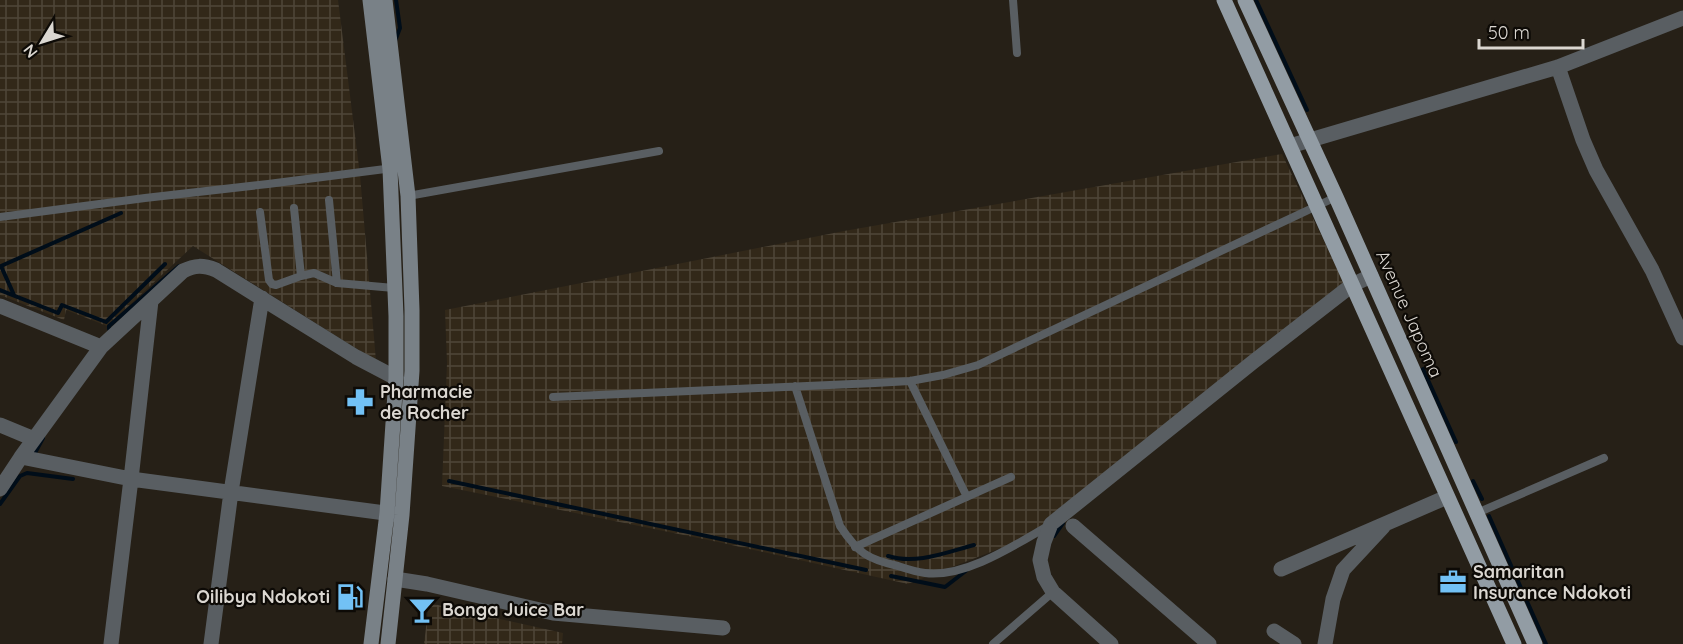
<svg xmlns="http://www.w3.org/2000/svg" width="1683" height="644" font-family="Quicksand,sans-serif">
  <defs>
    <pattern id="industrial-grid" width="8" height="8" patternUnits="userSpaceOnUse" patternTransform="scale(1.5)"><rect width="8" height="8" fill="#322819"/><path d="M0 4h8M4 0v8" fill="none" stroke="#4f4639"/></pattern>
  </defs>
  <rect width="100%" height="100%" fill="#262017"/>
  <!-- industrial -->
  <path fill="url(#industrial-grid)" d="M0,0H338L360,175L376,361L193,246L107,326L66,310L64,320L0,295Z
    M1282,154L1347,289L1055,518L1014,543L908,584L718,542L442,486L447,363L445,310L844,231Z
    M429,603L563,633L562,644H424Z"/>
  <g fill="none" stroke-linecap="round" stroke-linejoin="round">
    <!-- stream -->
    <path stroke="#000d19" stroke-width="4" d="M1256,0L1307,110
      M395,41L400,28L396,0
      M0,290L58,313L62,305L106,322L165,264
      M14,295L1,266L121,213
      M109,329V326L179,266
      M1423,369L1456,442
      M35,453L43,438
      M449,481L866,570
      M1473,481L1482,499
      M0,504L20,476L27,473L73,479
      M1489,516L1546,644
      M1054,536L1063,523
      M888,556C916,565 947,552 974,545
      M891,576L945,587L967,570"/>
    <!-- service -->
    <path stroke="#595e62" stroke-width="8" d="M1013,0L1017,53
      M408,196L659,151
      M329,200L337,283
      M294,208L301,276
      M260,212L269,280L272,284L276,285L301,276L314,273L337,283L394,288
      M0,217L145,198L268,184L393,168
      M910,381L967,497
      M795,386L840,526C858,553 867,559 898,566C907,569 916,572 925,573C965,578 1015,545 1048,526
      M553,397L875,383L910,381L943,375L978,365L1336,197
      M1477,513L1604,458
      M855,547L1011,477
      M993,644L1053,592"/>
    <!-- minor -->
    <path stroke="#595e62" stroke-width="15" d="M1558,67L1583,140L1596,170L1652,270L1683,338
      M1290,146L1558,67L1683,18
      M0,306L101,347
      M0,425L34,439
      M21,457L131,479L400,515
      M0,489L21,457L101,347L183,271C195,265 203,265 216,270L356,357L396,378
      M1073,526L1209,644
      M1281,569L1447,497
      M395,579L427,584L553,613L723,628
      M1274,631L1294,644
      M111,644L131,479L151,301
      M211,644L231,492L262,298
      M1111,644L1053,592L1044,577L1040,560L1044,542L1051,524L1253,362L1352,285L1371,276
      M1325,644L1333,599L1343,570L1383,527"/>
    <!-- secondary -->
    <path stroke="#798187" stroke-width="15" d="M370,0L390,169L396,316V378L387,513L371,644
      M385,0L408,196L412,310V371L402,515L388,644"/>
    <!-- primary -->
    <path stroke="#929ca4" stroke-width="15" d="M1224,0L1514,644
      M1245,0L1336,197L1535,644"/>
  </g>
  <!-- icons -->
  <defs>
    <symbol id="pharmacy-bare" viewBox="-9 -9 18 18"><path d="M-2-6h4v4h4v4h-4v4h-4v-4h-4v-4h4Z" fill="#72c1f5" stroke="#0d0a06" stroke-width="2.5" paint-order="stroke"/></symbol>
    <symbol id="office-bare" viewBox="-9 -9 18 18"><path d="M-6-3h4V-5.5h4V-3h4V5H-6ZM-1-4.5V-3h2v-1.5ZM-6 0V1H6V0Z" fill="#72c1f5" stroke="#0d0a06" stroke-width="2.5" paint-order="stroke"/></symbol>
    <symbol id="fuel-bare" viewBox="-9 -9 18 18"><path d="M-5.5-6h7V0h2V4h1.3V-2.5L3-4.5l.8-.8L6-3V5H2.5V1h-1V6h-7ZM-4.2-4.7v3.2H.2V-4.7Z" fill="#72c1f5" stroke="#0d0a06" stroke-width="2.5" paint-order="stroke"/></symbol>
    <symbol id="bar-bare" viewBox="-9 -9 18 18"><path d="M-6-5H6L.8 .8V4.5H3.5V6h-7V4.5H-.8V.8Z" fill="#72c1f5" stroke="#0d0a06" stroke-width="2.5" paint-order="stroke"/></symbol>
  </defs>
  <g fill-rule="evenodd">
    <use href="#pharmacy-bare" x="341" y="383" width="38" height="38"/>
    <use href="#office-bare" x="1434" y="563" width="38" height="38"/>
    <use href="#fuel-bare" x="331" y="578" width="38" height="38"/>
    <use href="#bar-bare" x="403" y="591" width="38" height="38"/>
  </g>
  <g text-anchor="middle" stroke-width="4.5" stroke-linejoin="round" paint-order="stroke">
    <!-- street labels -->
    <g font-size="18" fill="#dbd7d1" stroke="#0d0a06">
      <text transform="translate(1409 314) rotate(66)" y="6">Avenue Japoma</text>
    </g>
    <!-- poi labels -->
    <g font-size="18" font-weight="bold" fill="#dbd7d1" stroke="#0d0a06" text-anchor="start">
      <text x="380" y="398">Pharmacie<tspan x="380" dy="21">de Rocher</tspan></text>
      <text x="1473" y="578">Samaritan<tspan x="1473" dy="21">Insurance Ndokoti</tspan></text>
      <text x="330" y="603" text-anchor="end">Oilibya Ndokoti</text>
      <text x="442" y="616">Bonga Juice Bar</text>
    </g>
  </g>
  <!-- north arrow -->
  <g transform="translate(42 42) rotate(232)" stroke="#0d0a06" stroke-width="4.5" paint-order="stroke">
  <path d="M0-4.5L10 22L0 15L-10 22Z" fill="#dbd7d1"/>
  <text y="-9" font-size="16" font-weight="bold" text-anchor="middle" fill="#dbd7d1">N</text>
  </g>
  <!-- scale -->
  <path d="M1479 39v9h104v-9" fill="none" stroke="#dbd7d1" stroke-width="3"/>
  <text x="1488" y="39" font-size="18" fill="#dbd7d1" stroke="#0d0a06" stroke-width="4.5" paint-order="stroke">50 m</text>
</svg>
